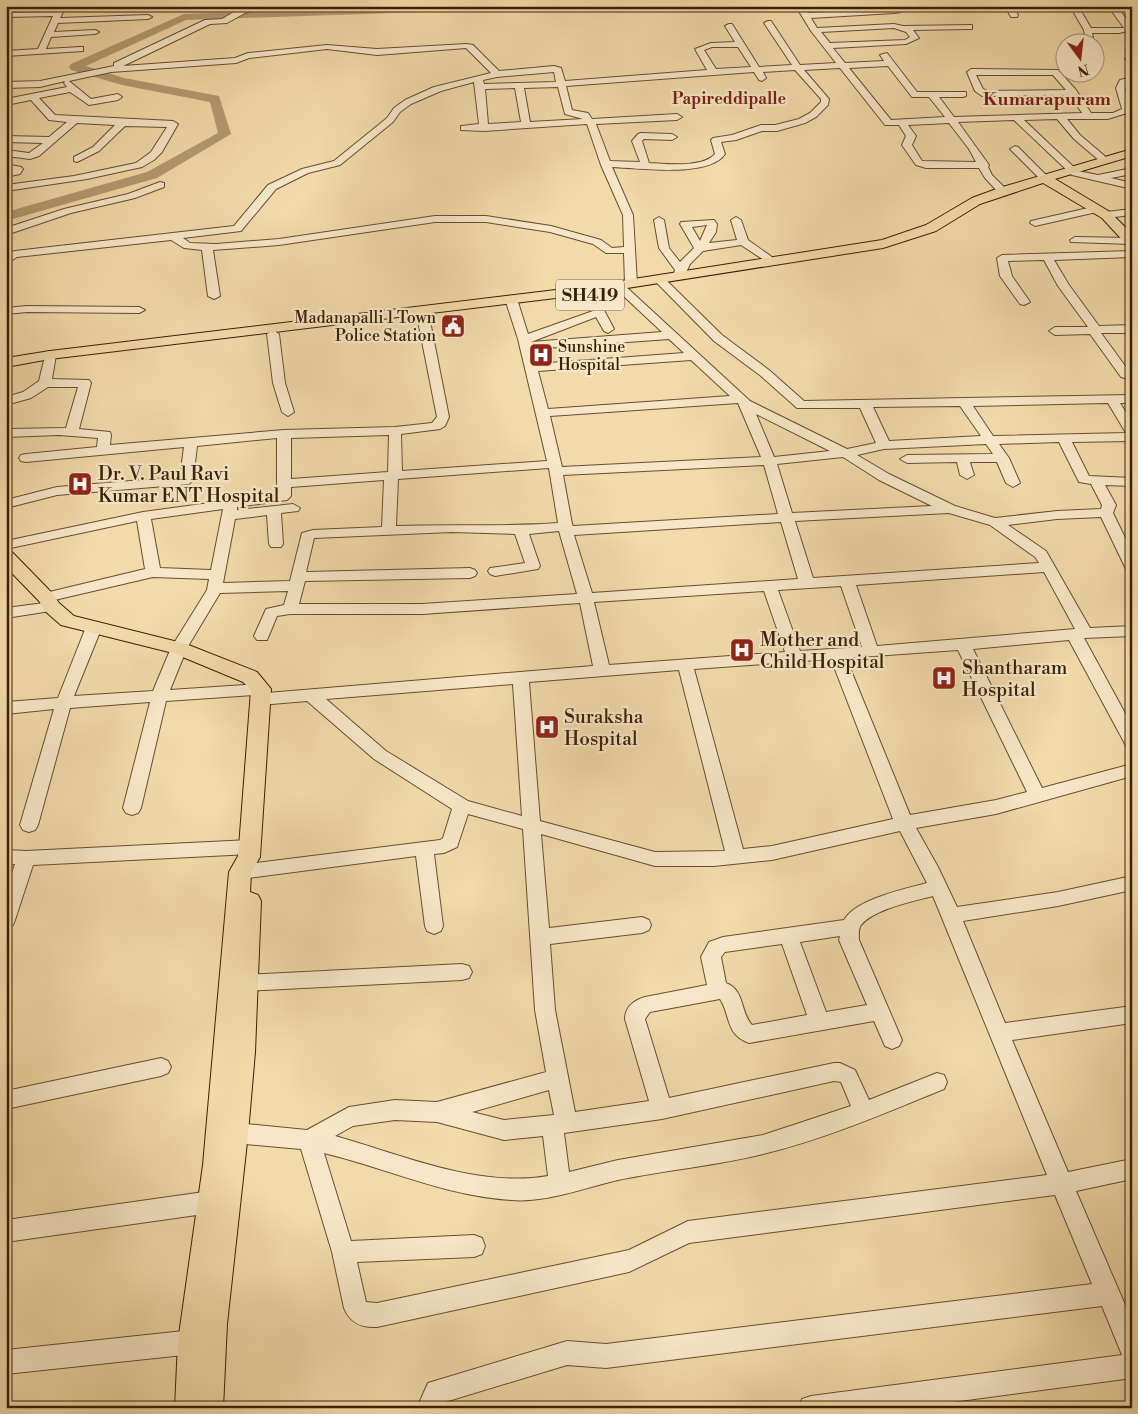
<svg xmlns="http://www.w3.org/2000/svg" width="1138" height="1414" font-family="'Libre Bodoni',serif">
  <rect width="100%" height="100%" fill="#f2daaa"/>
  <filter id="stains"><feTurbulence type="fractalNoise" baseFrequency=".004" numOctaves="4"/><feColorMatrix values="0 0 0 0 .2 0 0 0 0 .09 0 0 0 0 .02 0 0 0 .5 -.17"/></filter>
  <radialGradient id="worn" r=".72"><stop offset=".6" stop-color="#630" stop-opacity="0"/><stop offset="1" stop-color="#630" stop-opacity=".3"/></radialGradient>
  <g fill="none" stroke-linecap="round" stroke-linejoin="round">
    <!-- river -->
    <path fill="#b39b71" fill-rule="evenodd" d="M406,6H444L443,8L421,12L186,20L86,66L124,78L219,96L231,134L157,178L6,221V212L147,172L218,133L210,102L122,85L71,70L69,67L71,64L184,14Z"/>
    <defs>
      <path id="minor" d="M253,6H269L245,13L227,23L210,24L123,66L235,58L248,53L327,45L377,49L466,44L473,45L499,71L554,66L561,68L565,81L707,70L695,49L711,43L735,42L725,26L729,24H732L759,67L792,65L764,23L768,21H771L800,65L836,63L811,31L797,8L798,6H809L805,9L808,13L893,9L891,6H899L902,10L901,12L894,13L811,18L817,28L894,24L903,26L972,25V29H969L913,30L919,38L906,44L833,48L845,63L884,61L880,55L887,53L917,92H966V96L963,97H939L954,117L1082,113L1070,95L982,96L975,91L967,72L971,69L1058,70L1076,90L1091,113H1113L1122,109L1116,88L1120,80L1132,77V83L1127,84L1125,89L1132,110L1130,112L1108,119H1067L1080,135L1107,158V162H1101L1074,139L1057,119L1024,120L1078,171L1098,175L1132,168V174L1111,178L1132,183V189L1072,175L1014,120L958,122L989,165L988,167L992,175L1008,191L1007,193H999L985,178L979,168H926L916,165L902,145L906,136L899,125H885L840,68L804,70L829,99L828,105L816,117L805,123L777,131H762L736,140L721,142L725,154C709,178 639,168 612,167L633,215L637,284L631,287L625,284L624,253H606L593,244L550,232L486,222H435L279,245L213,250L220,296L214,299L208,296L202,250L184,248L171,240L17,257L6,264V254L15,251L234,226L268,185L302,169L334,161L387,118L394,108L405,100L434,87L491,73L466,48L377,55L327,49L249,58L236,63L111,72L69,81L91,99L118,94L122,97L118,100L89,105L70,92L39,98L55,115L173,121L178,124L162,152L154,160L142,167L87,179L6,191V185L74,176L136,163L151,152L167,127L125,126L99,151L77,162L74,161V157L93,147L115,125L77,123L39,156L30,159L6,156V150L29,153L43,143L6,142V136L49,137L67,122L49,120L31,100L6,105V99L67,87L64,83L65,81L40,87L6,88V82L40,81L114,66V63L205,20L222,19L239,9ZM894,28L906,32L910,37L905,40L830,43L821,32ZM712,47H738L751,67L716,69L704,50ZM888,66L912,97H929L945,117L891,120L849,68ZM795,70L821,99V102L810,113L799,119L775,125H761L732,135L713,138L711,140L715,154C703,168 667,164 649,163L642,141L644,139L672,140L677,137L672,134L641,133L638,134L632,141L640,162L610,161L596,124L677,120L682,117L677,114L592,119L588,113L572,110L566,86L754,72L759,80L762,81L766,78L763,72ZM554,72L556,82L484,84L483,80L497,77ZM976,75H1053L1066,90L987,91L983,89ZM474,82L479,124L461,126V130L484,131L587,124L601,165L623,215L624,247L612,248L601,240L551,226L486,216H435L279,239L216,244L190,243L183,238L241,231L276,189L308,173L340,165L393,122L400,112L411,104L441,91ZM558,87L565,114L583,119L530,122L524,88ZM515,88L521,122L488,124L485,89ZM949,123L969,149L976,162L922,161L912,145L916,136L908,125Z
        M1005,6H1013L1018,15L1017,17H1011Z
        M1070,6H1078L1091,28H1124L1108,6H1116L1132,26V30L1119,33H1092L1094,42H1086L1084,30Z
        M59,10L63,12L60,18L148,15L152,17L148,19L58,23L54,32L95,30L99,32L95,34L51,37L46,49L80,47H83V51L6,56V51L38,49L53,16L6,17V13L55,12Z
        M1129,56H1132V64L1125,59Z
        M1015,146L1018,147L1047,176V180H1041L1010,149Z
        M6,164L21,167L23,169L20,174L6,177V171L9,170H6Z
        M160,182L164,183V187L135,198L71,213L6,235V228L64,209L128,194Z
        M1097,206L1102,209L1101,211L1035,226L1030,223L1031,221Z
        M1132,209V215L1106,218L1101,215L1106,212Z
        M659,217L664,220L669,248L680,262L694,248L680,224L681,222L714,220L717,224L716,232L709,243L737,240L731,220L736,217L741,220L748,240L779,262L774,265L770,264L741,245L703,251L690,264L683,279H675L673,277L675,270L659,248L654,220ZM707,225L700,241L692,227Z
        M1075,237L1131,238L1132,244L1071,242L1070,240Z
        M1132,251V257L1054,260L1069,285L1099,326L1132,325V333H1101L1131,374L1125,378L1121,377L1090,334L1055,335L1049,331L1055,327H1088L1058,286L1044,260L1008,261L1012,276L1030,302L1024,305L1020,304L1000,276L997,258L1002,255Z
        M663,280L667,281L722,335L769,370L804,401L1132,395V403H1120L1132,422V441L1072,442L1089,476L1132,478V486L1105,485L1116,505L1113,513L1132,552V571L1127,570L1125,567L1101,517L1057,519L1008,525L1046,551L1090,628L1132,626V636L1084,638L1132,726V748L1126,746L1124,742L1069,640L973,649L1042,788L1132,764V776L996,814L916,828L938,867L957,907L1058,892L1132,876V890L1058,906L963,921L1005,1023L1132,1006V1023L1012,1040L1068,1172L1132,1159V1179L1076,1191L1132,1321V1378L907,1408H799L802,1399L811,1396L1122,1355L1102,1306L606,1368L567,1365L445,1402V1408H421L420,1401L428,1383L567,1341L606,1344L1092,1284L1055,1195L689,1243L629,1272L377,1327C361,1328 350,1323 344,1308L332,1252L301,1149L235,1143L227,1140L224,1133L227,1126L235,1123L307,1130L349,1107L395,1100L437,1102L546,1072L535,1010L523,829L468,814L457,847L444,853L434,854L443,926L441,931L434,934L427,931L425,926L416,856L240,879L234,877L231,872L234,867L240,865L440,840L443,838L452,809L374,759L307,701L260,705L254,703L252,699L254,695L166,701L141,808L138,813L132,815L126,813L123,808L150,702L70,708L38,825L35,830L29,832L23,830L20,825L54,709L6,714V702L58,698L86,627L89,623H99L102,627L74,696L153,691L171,648L207,590L209,579L153,577L46,602L41,600L39,597L41,594L145,569L137,521L6,549V541L143,512L277,494V438L197,446L193,480L189,484L57,495L6,508V500L57,487L180,477L184,447L26,462L21,461L19,458L21,455L26,454L97,447L98,438L59,435L6,437V429L66,428L78,387H48L31,398L6,405V397L23,392L39,381L46,352L50,351L56,355L52,379L89,380L91,383L79,429L110,432L111,435L110,445L284,430L395,427L432,423L437,417L416,311L422,308L428,311L449,417L445,426L440,429L401,434L402,471L547,461L518,339L505,299L511,296L517,299L528,334L593,311L585,295L587,293H595L614,329L608,333L604,331L596,317L531,342L662,332L615,288L613,286L619,283L623,284L750,401L847,449L876,443L860,408H797L761,376L714,341L659,285L657,283ZM669,339L684,353L536,364L532,349ZM691,360L730,396L548,409L538,371ZM738,403L761,457L562,467L550,416ZM1108,403L1126,433L993,436L973,406ZM960,406L981,436L889,441L873,407ZM756,414L830,451L774,457ZM389,435L388,472L291,479V438ZM1059,442L1079,482L1091,484L1102,505L1101,509L1057,511L995,518L955,506L889,474L857,455L884,449L986,444L993,454L907,455L900,459L907,463L957,462L960,475L967,479L974,475L970,462H997L1006,483L1013,487L1020,483L1009,458L999,444ZM843,457L879,480L932,506L792,513L777,464ZM764,465L778,514L573,526L572,524L563,475ZM549,468L558,523C504,527 450,524 396,526L398,479ZM384,480L382,527L313,530L302,533L290,581L223,583L235,519L267,515L269,544L271,547H281L283,544L281,513L298,511L300,508L293,504L237,510V507L287,500L291,496V487ZM223,509L211,570L160,568L151,519ZM949,513L990,525L1035,557L1039,563L813,578L795,521ZM781,522L798,579L592,593L574,535ZM559,531L577,594L422,604H299L305,581L470,578L475,576L477,573L475,570L470,568L306,572L314,538L452,532L515,534L525,563L490,568L488,571L490,574L495,576L538,569L540,566L529,534ZM1044,572L1075,629L877,646L856,585ZM841,586L862,647L800,651L778,590ZM288,591L284,605L266,609L254,636L257,640H267L277,616L290,614H422L580,603L593,666L267,693L269,689L267,685L261,684L170,690L187,648L220,593ZM764,591L785,652L609,665L594,602ZM958,650L1027,792L996,800L910,815L846,658ZM831,659L893,819L772,846L743,849L694,669ZM679,670L725,851L655,852L540,821L529,682ZM513,684L522,816L468,801L386,751L326,699ZM900,831L927,883C905,889 856,899 844,920L723,937L709,942L701,957L707,985L645,997C634,1000 625,1007 625,1019L649,1101L575,1112L555,1010L550,944L642,933L649,930L651,925L649,920L642,917L549,928L541,834L655,866H714L772,860ZM933,896L1047,1175L688,1221L629,1250L377,1303L366,1302L357,1262L474,1257L482,1254L485,1246L482,1238L474,1235L351,1241L324,1153C386,1168 446,1196 511,1200C547,1203 583,1188 618,1180C666,1170 715,1166 763,1154C825,1139 885,1113 944,1089L947,1082L944,1075L937,1073L869,1100L855,1070L840,1063H834L669,1098L645,1019L650,1012L720,999C731,1016 725,1034 749,1043L874,1021L885,1046L892,1049L899,1046L902,1040L859,940C859,935 858,929 861,925C874,909 914,901 933,896ZM840,936L839,940L867,1005L826,1012L800,942ZM782,944L807,1015L752,1025C740,1012 745,990 726,983L721,957L725,952ZM834,1081L841,1082L851,1106L763,1135L618,1160L569,1172L564,1133L662,1119ZM549,1090L554,1115L504,1120L472,1112ZM395,1120L437,1122L504,1140L543,1136L548,1176C477,1188 403,1155 335,1136L353,1126Z
        M27,306L139,307L145,310L139,313L27,312L6,314V308Z
        M273,330L279,334L285,383L294,412L288,416L282,412L273,383L267,334Z
        M52,602L57,604L60,607L57,610L6,618V608Z
        M250,840L256,842L259,847L256,852L250,854L33,865L15,920L13,925L6,927V891L15,864H6V850L26,851Z
        M462,964L469,966L472,972L469,978L462,980L245,991L238,989L235,983L238,977L245,975Z
        M161,1058L168,1061L171,1067L168,1073L161,1076L6,1109V1091Z
        M211,1191L219,1195L222,1202L219,1209L211,1213L6,1242V1220Z
        M193,1330L201,1334L205,1342L201,1350L193,1354L6,1374V1350Z"/>
      <path id="major" d="M1132,149V156L1055,179L1110,212L1132,234V246L1127,245L1102,218L1043,183L980,204L936,231L883,248L589,294L50,359L6,367V358L50,351L589,286L882,240L926,225L972,198L999,188Z
        M6,551L12,552L52,593L59,603L74,616L186,644L257,672L271,689L260,857L251,873L250,892L258,895L261,901L255,1052L248,1133L227,1324L223,1408H175L178,1342L203,1165L229,872L238,856L239,847L251,690L243,682L173,653L61,625L45,611L39,601L6,567Z"/>
    </defs>
    <!-- minor casing -->
    <use href="#minor" stroke="#684e2d" stroke-width="2"/>
    <!-- major casing -->
    <use href="#major" stroke="#3a2003" stroke-width="2"/>
    <!-- minor -->
    <use href="#minor" fill="#f7e7c8" fill-rule="evenodd"/>
    <!-- major -->
    <use href="#major" fill="#f2daaa" fill-rule="evenodd"/>
  </g>
  <!-- icons -->
  <defs>
    <symbol id="civic-square" viewBox="-11 -11 22 22"><rect x="-9" y="-9" width="18" height="18" rx="4" fill="#8f2418" stroke="#f7e7c8"/><path d="M-.6-6.5H3V-4.5H.6V-3L4-1V1h2V6H-6V1h2V-1L-.6-3ZM-1.2 2.5V6h2.4V2.5Z" fill="#fff"/></symbol>
    <symbol id="hospital-square" viewBox="-11 -11 22 22"><rect x="-9" y="-9" width="18" height="18" rx="4" fill="#8f2418" stroke="#f7e7c8"/><path d="M-5-5h3v3.5h4V-5h3V5h-3V1.5h-4V5h-3Z" fill="#fff"/></symbol>
  </defs>
  <g fill-rule="evenodd">
    <use href="#civic-square" x="439" y="312" width="28" height="28"/>
    <use href="#hospital-square" x="527" y="341" width="28" height="28"/>
    <use href="#hospital-square" x="66" y="470" width="28" height="28"/>
    <use href="#hospital-square" x="728" y="636" width="28" height="28"/>
    <use href="#hospital-square" x="930" y="664" width="28" height="28"/>
    <use href="#hospital-square" x="533" y="713" width="28" height="28"/>
  </g>
  <g text-anchor="middle" stroke-width="4.5" stroke-linejoin="round" paint-order="stroke">
    <!-- far-neighbourhood labels -->
    <g font-size="16" font-weight="bold" fill="#7a1f14" stroke="#f7e7c8">
      <text x="729" y="104">Papireddipalle</text>
    </g>
    <!-- far-poi labels -->
    <g font-size="16" fill="#3a2003" stroke="#f7e7c8" text-anchor="end">
      <text x="436" y="323">Madanapalli 1 Town<tspan x="436" dy="18">Police Station</tspan></text>
      <text x="558" y="352" text-anchor="start">Sunshine<tspan x="558" dy="18">Hospital</tspan></text>
    </g>
    <!-- far-quarter labels -->
    <g font-size="18" font-weight="bold" fill="#7a1f14" stroke="#f7e7c8">
      <text x="1047" y="105">Kumarapuram</text>
    </g>
    <!-- shield labels -->
    <rect fill="#f7e7c8" stroke="#735c3e" stroke-width="1" x="556" y="279.5" width="68" height="31" rx="4"/>
    <g font-size="18" font-weight="bold" fill="#3a2003">
      <text x="590" y="301">SH419</text>
    </g>
    <!-- poi labels -->
    <g font-size="19" fill="#3a2003" stroke="#f7e7c8" text-anchor="start">
      <text x="98" y="480">Dr. V. Paul Ravi<tspan x="98" dy="22">Kumar ENT Hospital</tspan></text>
      <text x="760" y="646">Mother and<tspan x="760" dy="22">Child Hospital</tspan></text>
      <text x="962" y="674">Shantharam<tspan x="962" dy="22">Hospital</tspan></text>
      <text x="564" y="723">Suraksha<tspan x="564" dy="22">Hospital</tspan></text>
    </g>
  </g>
  <!-- margin -->
  <rect width="1138" height="1414" fill="none" stroke="#f2daaa" stroke-width="25"/>
  <rect x="8" y="8" width="1123" height="1399" fill="none" stroke="#3a2003" stroke-width="2.5"/>
  <rect x="12" y="12" width="1113" height="1389" fill="none" stroke="#3a2003"/>
  <!-- north arrow -->
  <g transform="translate(1080 58) rotate(165)"><circle r="24" fill="#f7e7c8" stroke="#ab9779"/>
  <path d="M0-4L9 19L0 12L-9 19Z" fill="#8f2418"/>
  <text y="-8" font-size="14" font-weight="bold" text-anchor="middle" fill="#3a2003">N</text>
  </g>
  <rect width="100%" height="100%" filter="url(#stains)"/>
  <rect width="100%" height="100%" fill="url(#worn)"/>
</svg>
